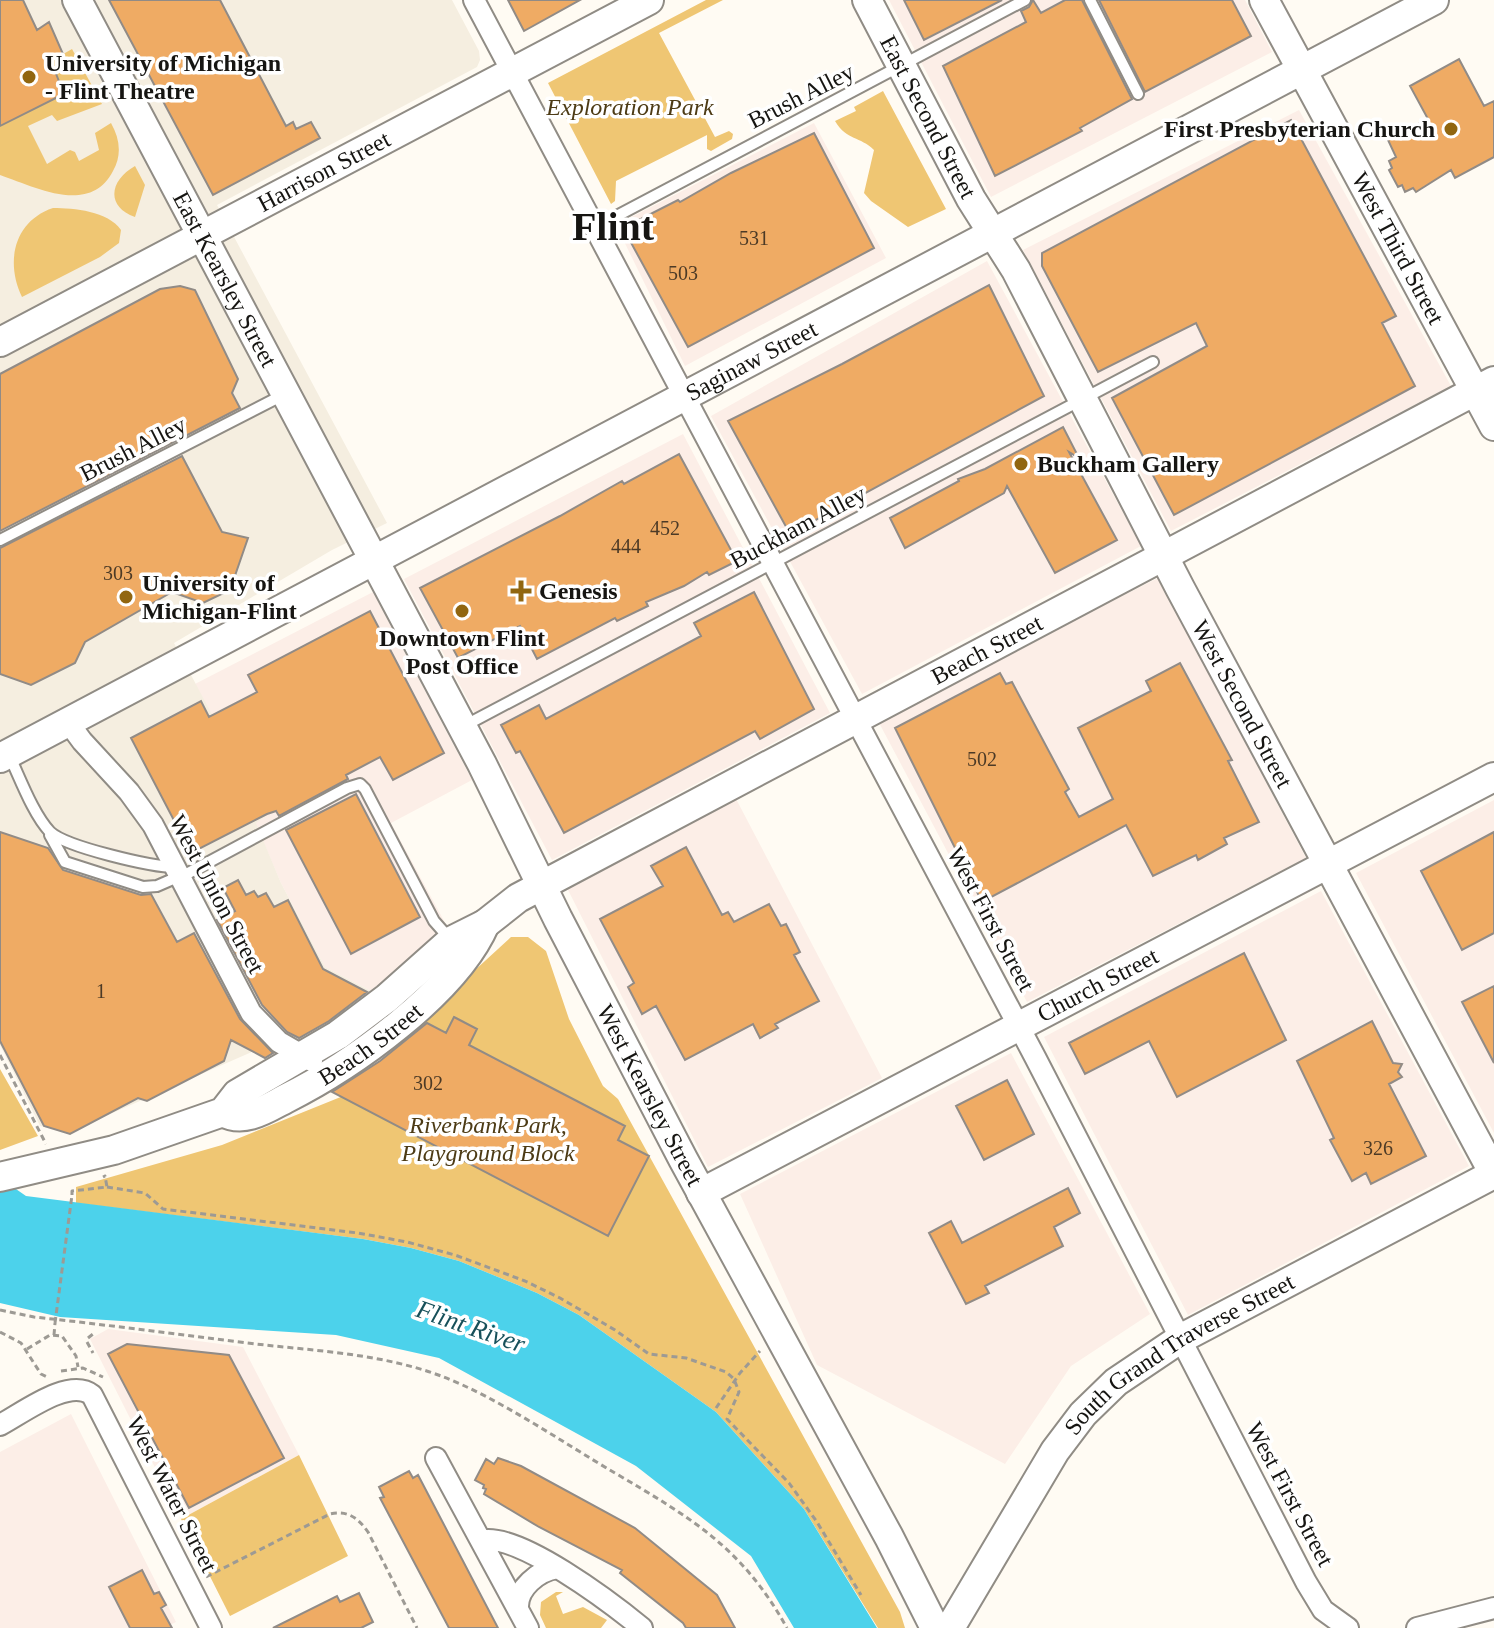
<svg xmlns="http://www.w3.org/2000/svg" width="1494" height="1628" font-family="Georgia,serif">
  <rect width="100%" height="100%" fill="#fffbf3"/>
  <!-- commercial -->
  <path fill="#fceee7" d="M889,0H1245L1272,52L991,197Z
    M1299,110L1451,386L1171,531L1023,250Z
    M814,123L886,258L685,366L616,225Z
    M987,261L1141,546L862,694L711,416Z
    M683,434L830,713L552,860L404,579Z
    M1158,578L1306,858L1027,1002L877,719Z
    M373,592L472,780L391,823L450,932L379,995L325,967L281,883L255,822L266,816L195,684Z
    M734,795L882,1078L708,1167L565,884Z
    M1494,800V1133L1356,873Z
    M1321,891L1469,1166L1188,1315L1044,1037Z
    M1011,1053L1150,1314L1071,1366L1005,1464L817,1365L740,1194Z
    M108,1329L243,1347L299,1455L181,1519L90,1339Z
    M71,1414L176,1622L164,1628H0V1452Z"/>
  <!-- built -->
  <path fill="#f5eee0" d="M0,0H452L479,51L480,60L477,67L217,205L387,523L332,550L174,643L266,816L256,823L281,883L325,967L620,1121L607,1232L254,1051L69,1132L40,1126L0,1045Z"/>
  <!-- green -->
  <path fill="#efc673" d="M706,0H723L659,33L715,137L729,131L733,134L732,139L711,151L707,149V135L616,181L615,201L611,204L548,83Z
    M72,49L102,104L57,121L52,115L28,126L47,164L70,150L75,152L79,161L99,150L95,133L111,123C120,139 122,155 113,171C90,216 35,187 0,175V126L63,94L51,61Z
    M883,91L946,209L908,227L871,201L864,193L874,150C860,136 847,141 835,121L856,111L854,107Z
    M135,166L145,185L135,217C105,206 110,180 135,166Z
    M53,208C74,208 108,211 121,230L119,243L100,257L22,297C5,262 14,221 53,208Z
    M511,937H528L546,951L569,1019L603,1086L618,1099L900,1612L905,1628H878L804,1509L716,1412L579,1315L537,1293L459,1261L411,1248L363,1239L76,1203V1187L222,1145L358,1090L474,971Z
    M0,1069L38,1136L0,1150Z
    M299,1455L348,1556L230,1616L181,1519Z
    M556,1592H563L556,1596L563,1614L583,1607L607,1620L601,1628H546L540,1615L541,1602Z"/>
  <!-- water -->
  <path fill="#4cd2eb" d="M0,1178L26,1196L363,1239L411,1248L459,1261L537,1293L579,1315L716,1412L804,1509L877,1628H794L751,1556L636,1466L439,1358L336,1335L60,1317L0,1303Z"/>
  <!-- building -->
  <path fill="#efab64" stroke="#918b86" stroke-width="2" d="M0,0H23L37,30L49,22L63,54L51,61L64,94L0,126Z
    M109,0H220L286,126L293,122L296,129L311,122L320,138L213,195Z
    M508,0H580L524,31Z
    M904,0H1002L924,40Z
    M1033,0L1041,13L1065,0H1082L1132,99L1080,128L1082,131L995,176L943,66L1026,22L1021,11L1029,7Z
    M1099,0H1232L1251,36L1145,92Z
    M1459,59L1484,106L1494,101V157L1455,178L1451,170L1416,192L1413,188L1405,192L1402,185L1398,187L1389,170L1392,168L1389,161L1396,157L1388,140L1428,119L1410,86Z
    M1291,120L1396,316L1382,323L1415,386L1174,515L1112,398L1207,346L1196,323L1098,372L1042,266V253Z
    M814,133L874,248L688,347L623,228L678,200L680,202L731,173Z
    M989,285L1044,396L790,534L728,421L842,364Z
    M180,286L195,290L238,379L232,393L240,408L0,531V374L160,289Z
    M1063,427L1079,458L1069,452L1117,540L1055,573L1007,486L1004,493L905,548L890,518L959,481L958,479L985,469Z
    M679,454L737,561L709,575L707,572L684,586L646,602L648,606L617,621L615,618L537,659L520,626L458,658L420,588L560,516L622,481L624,484Z
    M182,456L222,532L248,538L230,590L203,603L172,592L85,642L75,663L31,685L0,674V548Z
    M754,592L814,709L760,739L755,731L564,833L520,751L516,753L501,725L539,705L546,719L701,636L694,623Z
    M370,611L444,753L393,780L380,757L346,775L348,779L279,816L276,811L267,814L191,853L131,738L201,701L209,717L257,692L248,675Z
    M1180,663L1232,760L1228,761L1259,822L1224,838L1227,844L1198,860L1196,855L1153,876L1126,825L982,902L895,728L1000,673L1006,684L1012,682L1069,789L1065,792L1079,817L1113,799L1078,728L1151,691L1146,681Z
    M356,794L420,917L351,954L286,830Z
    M0,832L48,848L63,870L141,895L151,894L177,942L194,933L240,1019L273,1053L265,1058L231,1040L224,1061L147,1101L138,1098L70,1134L44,1126L0,1041Z
    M1494,832V933L1462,950L1421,871Z
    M686,847L722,915L728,912L734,922L769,904L781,926L786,924L800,952L794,955L819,1001L775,1024L778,1028L760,1038L753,1024L685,1060L656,1006L642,1014L628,987L634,983L600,919L663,886L651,866Z
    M238,880L246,895L254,891L258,897L266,893L274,907L288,900L323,969L367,992L329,1021L299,1038L287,1032L262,1005L217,920L235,911L223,888Z
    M1244,953L1286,1040L1177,1097L1149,1041L1085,1074L1069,1043Z
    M1494,986V1063L1462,1002Z
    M454,1017L477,1029L469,1045L625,1126L618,1140L649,1156L608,1236L332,1092L380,1061L427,1023L446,1033Z
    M1372,1021L1393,1063L1402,1064L1398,1072L1402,1077L1389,1084L1426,1156L1371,1184L1366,1173L1352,1181L1330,1140L1334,1138L1297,1061Z
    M1007,1080L1034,1134L984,1160L956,1106Z
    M1068,1188L1080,1213L1054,1227L1063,1246L985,1286L989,1293L966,1304L929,1233L951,1221L962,1243Z
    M127,1344L229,1355L284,1458L189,1508L108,1354Z
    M498,1458L521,1466L635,1528L717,1595L735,1628H686L683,1623L620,1573L622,1570L539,1527L484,1494L486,1489L483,1488L484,1485L475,1480L486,1459L494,1464Z
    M409,1471L413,1478L418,1475L498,1628H449L380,1498L384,1497L379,1487Z
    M142,1570L154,1594L159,1592L166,1605L161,1608L172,1628H130L109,1587Z
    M359,1593L373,1622L361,1628H273L337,1596L340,1602Z"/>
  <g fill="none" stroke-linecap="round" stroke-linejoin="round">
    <defs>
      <path id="lane" d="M1090,0L1138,94
        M594,228L1025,0
        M0,540L283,395
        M464,726L1153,362
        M9,755C20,778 33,814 50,832C66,847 152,867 175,867
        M50,835L65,862L143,887L157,886L180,876
        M181,877L347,788L360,784L365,789L434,921L449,938"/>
      <path id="street" d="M474,0L1035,1057L1306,1582L1323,1610L1348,1628
        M68,722L82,741L129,792L153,825L251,1013L279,1042L312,1061
        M0,1425C23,1413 69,1377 92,1395L211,1628
        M436,1458L528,1628
        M481,1541C516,1530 614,1605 642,1628
        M518,1608C517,1588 538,1571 557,1568
        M1417,1628L1494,1608"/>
      <g id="secondary">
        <path id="s1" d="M77,0L482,764L558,919L683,1159L889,1537L935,1628"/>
        <path id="s2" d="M867,0L971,199L1016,270L1180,588L1494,1174"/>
        <path id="s3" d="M1264,0L1494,426"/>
        <path id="s4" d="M0,342L649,0"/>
        <path id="s5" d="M0,758L1434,0"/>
        <path id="s6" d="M223,1112C244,1124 266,1109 285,1099C351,1066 455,993 485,924"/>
        <path id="s7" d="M0,1177L114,1150L223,1112L237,1094L338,1035L387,998L451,941L485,924L518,898L1494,381"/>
        <path id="s8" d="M701,1193L1494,777"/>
        <path id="s9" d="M950,1628L1055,1451L1083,1414L1116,1382L1180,1339L1494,1174"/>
      </g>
    </defs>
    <!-- lane casing -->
    <use href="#lane" stroke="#908c85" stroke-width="14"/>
    <!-- street casing -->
    <use href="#street" stroke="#908c85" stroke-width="24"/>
    <!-- secondary casing -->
    <use href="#secondary" stroke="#908c85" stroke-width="32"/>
    <!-- path -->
    <path stroke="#9d9a94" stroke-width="3" stroke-dasharray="6 4" stroke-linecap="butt" d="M0,1055L46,1144
      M107,1187L145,1193L163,1209L358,1233L407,1242L455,1255L525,1281L560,1298L615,1330L649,1354L686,1358L726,1372L734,1379L739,1392L727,1419L789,1483L817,1522L861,1595
      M72,1195V1191L107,1187L105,1176L103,1177
      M0,1310L34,1317C109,1325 182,1335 256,1344C317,1351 383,1354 441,1376C497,1397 562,1442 615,1473C691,1518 742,1547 787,1628
      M0,1332L21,1343L41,1374L47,1377
      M54,1335L55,1323
      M88,1338L93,1334
      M87,1342L93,1353
      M27,1349L50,1335L62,1336L76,1356L78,1367
      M61,1371L83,1368L103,1377
      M716,1408L740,1373L760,1351
      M206,1577L330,1514C348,1510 358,1518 368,1532L417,1628"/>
    <!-- lane -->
    <use href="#lane" stroke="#fff" stroke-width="10"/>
    <!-- street -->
    <use href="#street" stroke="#fff" stroke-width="20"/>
    <!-- secondary -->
    <use href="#secondary" stroke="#fff" stroke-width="28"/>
    <!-- path-bridge -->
    <path stroke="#9d9a94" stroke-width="3" stroke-dasharray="6 4" stroke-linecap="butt" d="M55,1323L72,1195"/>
  </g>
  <!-- markers -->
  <g fill="#916610" stroke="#fff" stroke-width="3">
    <circle cx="29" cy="77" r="8"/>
    <circle cx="1451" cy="129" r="8"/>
    <circle cx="1021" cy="464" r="8"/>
    <path d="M517 579h8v8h8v8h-8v8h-8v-8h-8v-8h8z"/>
    <circle cx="126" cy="597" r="8"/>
    <circle cx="462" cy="611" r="8"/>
  </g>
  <g text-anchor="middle" stroke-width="7" stroke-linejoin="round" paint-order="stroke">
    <!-- number labels -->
    <g font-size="20" fill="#4c3a26">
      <text x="754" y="245">531</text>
      <text x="683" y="280">503</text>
      <text x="665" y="535">452</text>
      <text x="626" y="553">444</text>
      <text x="118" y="580">303</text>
      <text x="982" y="766">502</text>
      <text x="101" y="998">1</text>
      <text x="428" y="1090">302</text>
      <text x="1378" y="1155">326</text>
    </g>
    <!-- poi labels -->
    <g font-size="24" font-weight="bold" fill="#161512" stroke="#fff" text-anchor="start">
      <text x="45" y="71">University of Michigan<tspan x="45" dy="28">- Flint Theatre</tspan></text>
      <text x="1435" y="137" text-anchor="end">First Presbyterian Church</text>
      <text x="1037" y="472">Buckham Gallery</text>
      <text x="142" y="591">University of<tspan x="142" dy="28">Michigan-Flint</tspan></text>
      <text x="539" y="599">Genesis</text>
      <text x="462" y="646" text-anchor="middle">Downtown Flint<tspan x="462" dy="28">Post Office</tspan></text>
    </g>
    <!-- street labels -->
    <g font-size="24" fill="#161512" stroke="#fff">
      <text transform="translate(801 96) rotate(-27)" y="8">Brush Alley</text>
      <text dy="8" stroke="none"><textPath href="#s2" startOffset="132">East Second Street</textPath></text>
      <text dy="8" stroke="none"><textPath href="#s4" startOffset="366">Harrison Street</textPath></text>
      <text dy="8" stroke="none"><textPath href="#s3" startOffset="282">West Third Street</textPath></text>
      <text dy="8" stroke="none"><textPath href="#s1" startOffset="316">East Kearsley Street</textPath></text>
      <text dy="8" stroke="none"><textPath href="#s5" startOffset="850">Saginaw Street</textPath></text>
      <text transform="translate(133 449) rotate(-27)" y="8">Brush Alley</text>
      <text transform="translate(798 527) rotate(-28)" y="8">Buckham Alley</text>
      <text dy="8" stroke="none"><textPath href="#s7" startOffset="1130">Beach Street</textPath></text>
      <text dy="8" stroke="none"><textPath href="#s2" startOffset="798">West Second Street</textPath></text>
      <text transform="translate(217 894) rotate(62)" y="8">West Union Street</text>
      <text transform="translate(991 919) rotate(62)" y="8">West First Street</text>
      <text dy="8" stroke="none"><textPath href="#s8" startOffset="448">Church Street</textPath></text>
      <text dy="8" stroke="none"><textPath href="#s6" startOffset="168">Beach Street</textPath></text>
      <text dy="8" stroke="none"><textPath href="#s1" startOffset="1236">West Kearsley Street</textPath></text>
      <text dy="8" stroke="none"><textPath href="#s9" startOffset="366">South Grand Traverse Street</textPath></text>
      <text transform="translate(172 1494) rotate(63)" y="8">West Water Street</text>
      <text transform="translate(1290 1494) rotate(62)" y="8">West First Street</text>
    </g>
    <!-- park labels -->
    <g font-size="24" font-style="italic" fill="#4d3b15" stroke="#fff">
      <text x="630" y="115">Exploration Park</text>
      <text x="488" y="1133">Riverbank Park,<tspan x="488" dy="28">Playground Block</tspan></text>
    </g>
    <!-- water labels -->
    <g font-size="26" font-style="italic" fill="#17505a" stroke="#fff">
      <text transform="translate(471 1326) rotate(19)" y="9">Flint River</text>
    </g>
    <!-- town labels -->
    <g font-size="40" font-weight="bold" fill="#161512" stroke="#fff">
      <text x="613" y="240">Flint</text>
    </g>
  </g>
</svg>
